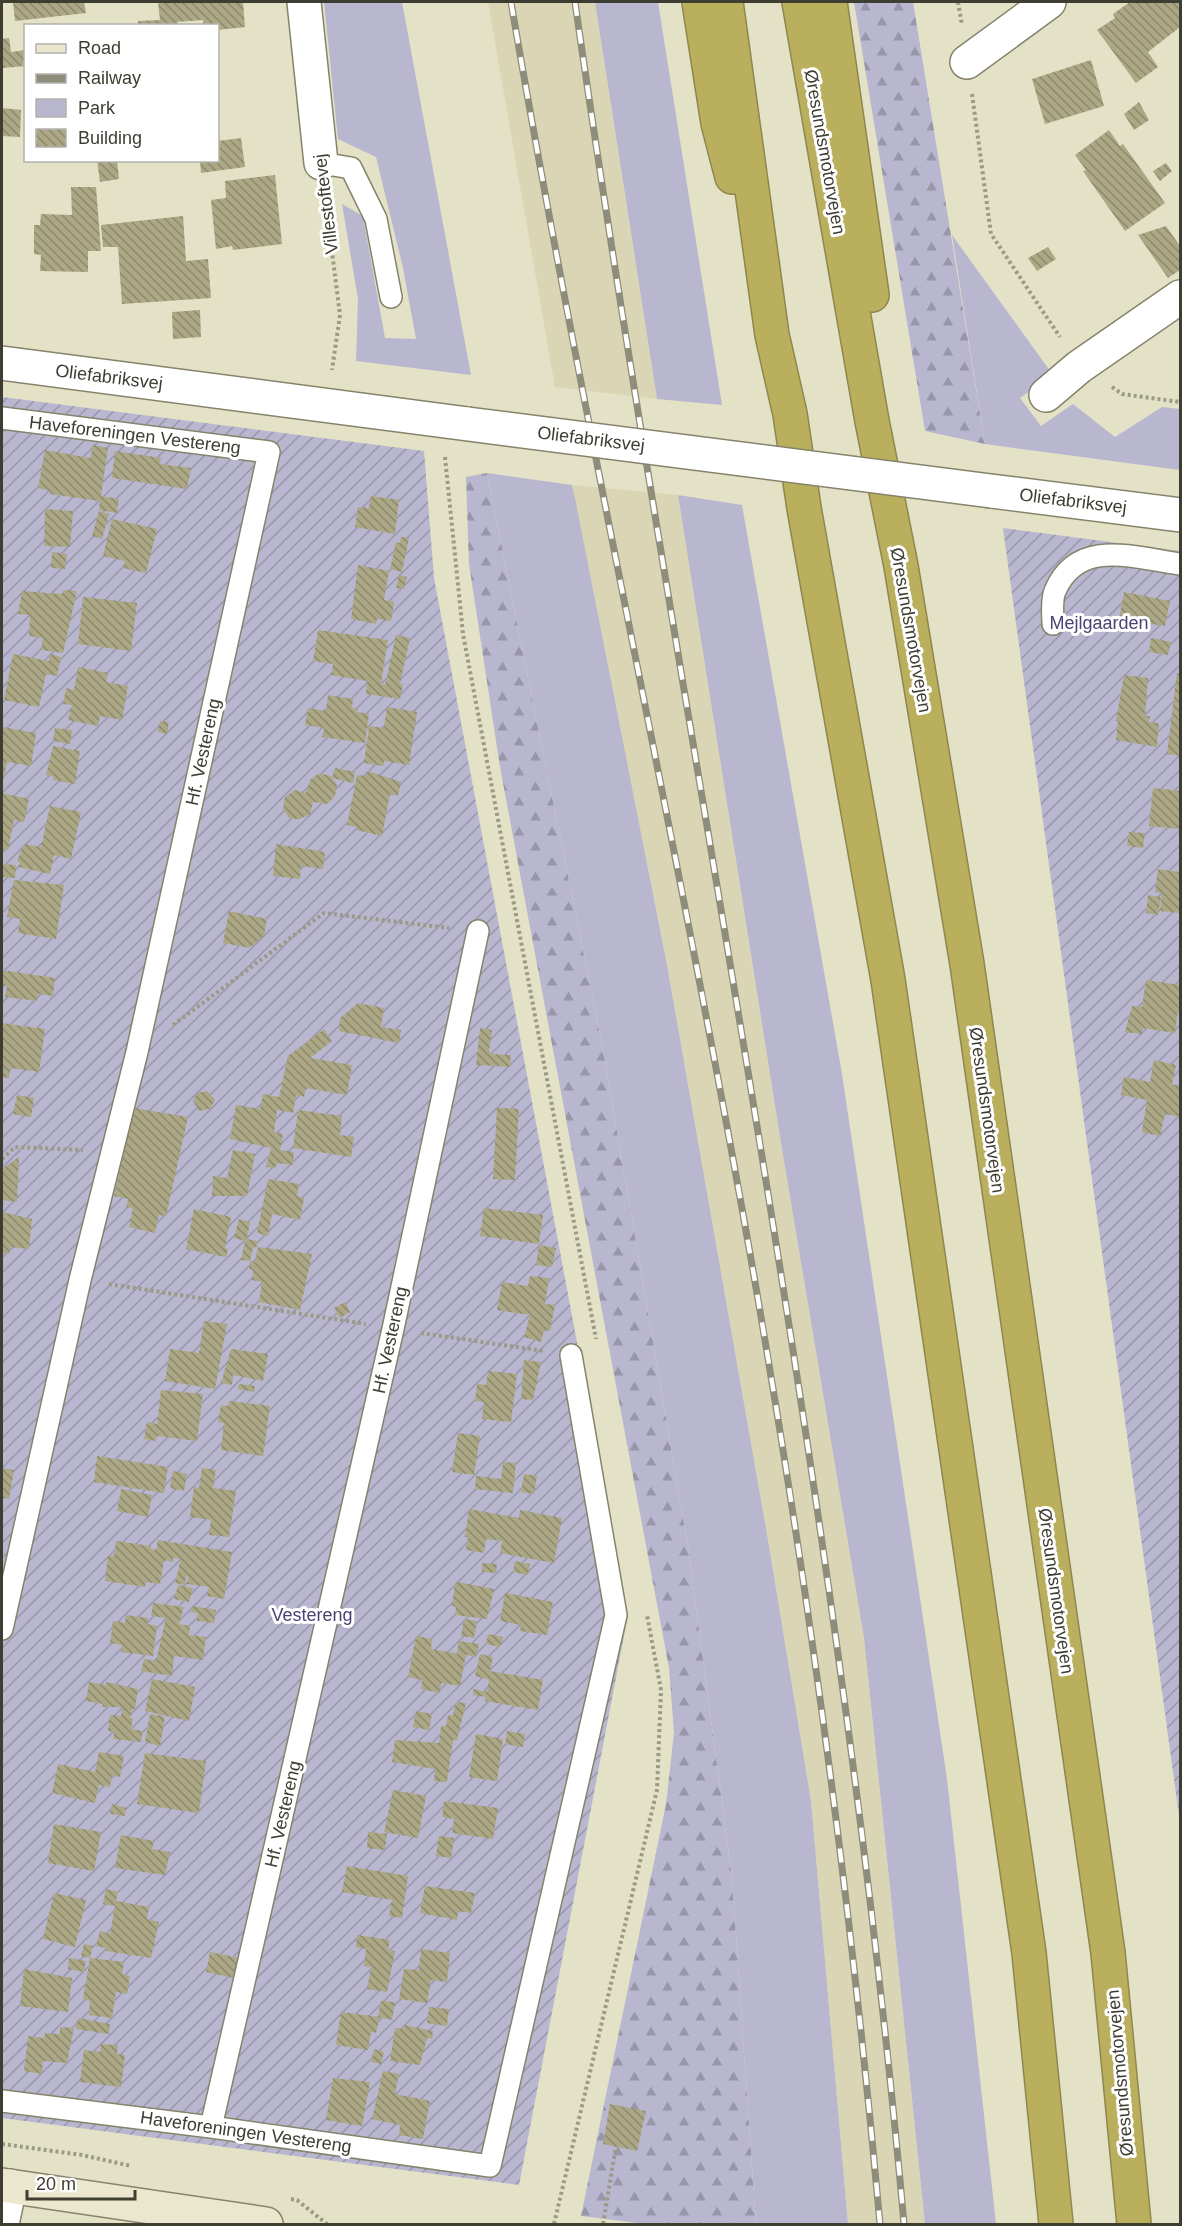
<svg xmlns="http://www.w3.org/2000/svg" width="1182" height="2226" font-family="Helvetica,sans-serif">
  <defs>
    <pattern id="forest-firs" width="22" height="20" patternUnits="userSpaceOnUse" patternTransform="scale(1.5)"><rect width="22" height="20" fill="#b9b7d0"/><path d="M5 1l3.5 6h-7zM16 11l3.5 6h-7z" fill="#9896a9"/></pattern>
    <pattern id="garden-furrows" width="10" height="10" patternUnits="userSpaceOnUse" patternTransform="scale(1.5)"><rect width="10" height="10" fill="#b9b7d0"/><path d="M-1 1l2-2M0 10L10 0M9 11l2-2" fill="none" stroke="#9896a9"/></pattern>
    <pattern id="building-back-hatch" width="6" height="6" patternUnits="userSpaceOnUse" patternTransform="scale(1.5)"><rect width="6" height="6" fill="#aca784"/><path d="M-1 5l2 2M0 0l6 6M5-1l2 2" fill="none" stroke="#8d896d"/></pattern>
  </defs>
  <rect width="100%" height="100%" fill="#e3e1c6"/>
  <!-- built -->
  <path fill="#dad6b5" d="M488,2H595L657,399L555,387Z
    M572,485L678,495L780,1137L864,1638L925,2224H848L811,1801L768,1540L667,965Z"/>
  <!-- green -->
  <path fill="#b9b7d0" d="M324,2H402L471,375L356,361L358,299L342,204L363,216L385,338L416,339L403,268L376,157L338,139Z
    M595,2H658L722,405L657,399Z
    M952,235L1053,375L1020,398L1041,426L1073,404L1115,437L1162,407L1180,409V470L985,444Z
    M487,473L572,485L576,503L667,965L768,1540L811,1801L848,2224H756L732,1878L688,1547L604,1055Z
    M678,495L742,505L842,1074L947,1779L996,2224H925L864,1638L780,1137Z"/>
  <!-- forest -->
  <path fill="url(#forest-firs)" d="M854,2H913L985,444L925,431Z
    M487,473L604,1055L688,1547L732,1878L756,2224H646L581,2216L666,1804L674,1733L669,1668L500,767L469,564L466,477Z"/>
  <!-- garden -->
  <path fill="url(#garden-furrows)" d="M2,397L424,451L434,578L628,1615L519,2185L2,2118Z
    M1003,528L1180,551V1823Z"/>
  <!-- building -->
  <path fill="url(#building-back-hatch)" d="M13,2H84L86,13L15,21Z
    M158,2H243L245,27L218,30V26H203V20L177,22L178,26H138V21L160,20Z
    M1130,2H1180V27L1148,52L1158,67L1136,83L1097,30L1115,18L1113,14Z
    M9,38L11,52L26,50V66L2,68V39Z
    M1091,60L1104,106L1045,124L1032,79Z
    M1139,102L1149,120L1134,130L1124,114Z
    M2,108L21,110L20,137L2,136Z
    M1109,130L1120,146L1123,144L1165,203L1125,231L1083,171L1086,170L1075,155Z
    M241,138L245,167L201,173L200,160H218V141Z
    M97,160H117L119,179L100,182Z
    M1166,163L1172,171L1160,181L1153,171Z
    M275,175L282,244L233,250L232,246L216,249L211,200L226,198L225,181Z
    M71,187H96L101,251H88V272L40,271L41,255L34,254V225H40L41,214L72,215Z
    M183,216L186,261L208,259L211,298L122,304L118,247H103L101,225Z
    M1166,226L1180,246V270L1168,278L1138,235Z
    M1048,247L1056,259L1037,271L1028,258Z
    M200,310L201,337L173,339L172,312Z
    M93,445L108,448L101,496L119,499L117,513L99,510L100,501L50,494V491L38,488L45,450L90,458Z
    M115,451L161,458L160,464L191,468L187,489L112,478Z
    M371,496L399,500L395,534L355,527L358,507L369,508Z
    M45,509L73,511L70,547L44,546Z
    M99,511L109,514L102,539L92,536Z
    M112,519L157,529L146,573L123,568L125,561L103,556Z
    M401,537L409,538L402,572L390,569L396,542L400,543Z
    M52,552L67,554L65,569L51,568Z
    M358,565L389,571L384,600L394,602L391,621L377,619L376,624L351,619Z
    M399,575L407,577L404,589L396,588Z
    M67,590L77,591L63,653L41,650L43,638L29,636L30,615L18,614L22,591L62,594L63,591Z
    M1124,592L1170,601L1165,626L1119,619Z
    M83,597L137,603L131,651L78,644Z
    M318,630L388,640L381,684L385,685L396,635L410,638L400,684H403L400,699L366,694L367,681L331,675L333,664L313,661Z
    M1151,638L1171,642L1168,655L1149,652Z
    M13,654L49,661L50,654L61,657L57,676L46,674L39,707L4,700Z
    M78,667L108,673L106,682L128,686L122,720L100,716L98,726L68,720L72,705L63,704L66,688L74,690Z
    M1177,673L1180,674V756L1167,754Z
    M1124,675L1148,678L1145,716H1150L1149,722L1159,723L1157,747L1116,740L1118,721H1116Z
    M328,695L353,699L352,708L358,709L357,712L369,714L365,743L322,737L324,728L305,725L308,708L326,711Z
    M387,707L417,712L409,765L384,761L383,766L364,763L369,726L384,728Z
    M160,721L169,722L167,734L158,732Z
    M2,727L36,733L31,766L7,762L3,782Z
    M55,728L72,730L70,744L53,741Z
    M53,746L80,751L75,784L53,780V776L46,775Z
    M335,768L355,772L353,783L332,778Z
    M368,771L401,782L398,796L390,794L382,836L357,830V827L347,825L357,775L366,776Z
    M318,774L329,775L337,784L335,796L327,804L313,802L310,814L300,819H290L283,809L285,797L295,790L306,793L310,780Z
    M1153,788L1180,791V829L1149,826Z
    M2,793L29,799L24,822L14,820L8,850L2,849Z
    M50,806L81,812L71,859L54,855L50,874L19,867L20,862L17,861L24,844L41,847Z
    M1129,832L1145,833L1143,848L1127,846Z
    M276,844L325,852L323,869L301,866L300,879L273,876Z
    M2,864L16,865L15,878L2,877Z
    M1158,869L1180,872V913L1160,911L1162,893L1155,892Z
    M14,880L64,885L56,939L18,933L20,919L7,917Z
    M1148,895L1161,897L1158,915L1146,913Z
    M229,911L267,919L264,936L249,948L223,943Z
    M9,971L55,978L53,996L38,994L37,1001L5,997L7,986L2,985V972Z
    M1146,980L1180,985V1011L1178,1010L1175,1033L1143,1028L1142,1034L1125,1032L1132,1006L1142,1007Z
    M358,1003L384,1008L381,1027L401,1030L399,1043L339,1031L340,1018Z
    M2,1023L45,1029L39,1072L10,1068L9,1078L2,1077Z
    M480,1028L492,1030L489,1051L492,1054L511,1055L510,1067L476,1065Z
    M324,1029L332,1041L310,1058L352,1065L347,1095L306,1088L304,1097L296,1095L293,1113L277,1110L274,1132L283,1134L280,1150L294,1152L293,1165L277,1163L275,1168L266,1167L271,1148L230,1139L236,1105L260,1109L263,1094L279,1097L288,1056Z
    M1154,1060L1176,1065L1172,1084L1180,1086V1117L1165,1114L1160,1136L1142,1132L1147,1100L1121,1095L1124,1077L1150,1082Z
    M207,1091L215,1100L210,1109L199,1111L193,1101L197,1093Z
    M17,1095L34,1098L31,1117L13,1114Z
    M134,1108L188,1117L166,1216L159,1215L155,1233L129,1227L133,1208L126,1207L128,1199L114,1196Z
    M497,1108L519,1109L515,1180L493,1179Z
    M298,1110L342,1116L340,1135L354,1137L351,1157L293,1148Z
    M233,1150L255,1154L247,1196H212L213,1176L227,1178Z
    M19,1157L17,1202L2,1200V1169Z
    M268,1179L299,1184L297,1196L304,1198L300,1220L272,1214L268,1236L257,1233Z
    M484,1208L543,1215L539,1244L480,1236Z
    M194,1209L231,1217L225,1248L228,1249L226,1257L186,1249Z
    M2,1212L32,1219L29,1249L10,1247L9,1254L2,1253Z
    M239,1219L250,1222L247,1239L258,1241L256,1248L253,1247L250,1261L241,1260L245,1241L234,1238Z
    M539,1245L556,1248L552,1267L536,1265Z
    M258,1247L312,1254L300,1310L259,1302L262,1282L252,1280L253,1270L249,1269L250,1261L255,1262Z
    M530,1276L549,1278L545,1304L555,1305L550,1331L544,1330L541,1342L524,1337L530,1315L497,1310L502,1282L528,1286Z
    M345,1302L350,1312L340,1318L334,1308Z
    M204,1321L227,1324L215,1389L165,1381L170,1349L199,1353Z
    M231,1349L268,1354L263,1381L233,1375L232,1385L221,1383Z
    M524,1360L541,1362L533,1400L521,1399Z
    M488,1371L517,1374L511,1422L482,1419L484,1402L475,1401L477,1384L486,1385Z
    M239,1384L255,1386L254,1392L238,1389Z
    M161,1390L203,1394L197,1441L157,1436L156,1441L144,1439L147,1422L157,1424Z
    M229,1401L270,1406L263,1456L221,1450L224,1423L218,1422L221,1405L228,1406Z
    M458,1433L480,1436L474,1475L452,1472Z
    M97,1456L168,1467L164,1493L94,1482Z
    M503,1462L516,1463L513,1493L475,1489L476,1476L501,1479Z
    M2,1468L14,1470L9,1499L2,1498Z
    M202,1468L216,1470L213,1488L236,1491L229,1537L209,1535L211,1520L190,1517L194,1487L199,1488Z
    M173,1471L187,1474L184,1491L170,1488Z
    M524,1474L537,1476L534,1494L521,1492Z
    M121,1489L152,1495L148,1517L117,1511Z
    M469,1509L519,1518L520,1510L562,1518L554,1563L500,1553L502,1541L486,1539L484,1553L466,1550L468,1537H465Z
    M158,1540L232,1552L224,1599L207,1596L209,1587L187,1584L188,1576H186L185,1585L175,1583L181,1559L173,1558V1562L164,1560L160,1584L146,1582L145,1587L105,1581L108,1555L114,1556L116,1541L151,1546V1549L156,1550Z
    M515,1561L530,1564L528,1575L513,1572Z
    M482,1563L497,1564L496,1573L482,1572Z
    M457,1582L494,1589L487,1619L455,1615L456,1607L452,1606L455,1583Z
    M178,1585L193,1588L189,1602L174,1599Z
    M505,1593L553,1602L547,1635L520,1631L521,1625L500,1621Z
    M153,1603L184,1607L179,1624L190,1626L189,1635L206,1637L203,1660L174,1656L172,1676L141,1671L144,1659L156,1661L166,1618L151,1616Z
    M192,1606L216,1610L214,1623L197,1621L198,1613L191,1612Z
    M126,1615L148,1618L147,1624L157,1626L153,1656L121,1652L122,1645L110,1643L113,1621L125,1623Z
    M464,1619L477,1621L474,1638L461,1636Z
    M488,1634L503,1637L500,1647L486,1644Z
    M416,1636L432,1639L431,1649L466,1655L460,1686L441,1683L440,1693L421,1689L422,1680L408,1677Z
    M459,1641L479,1644L476,1657L457,1653Z
    M480,1654L493,1657L490,1671L543,1680L538,1710L485,1701L486,1697L473,1695V1689L487,1692L489,1680L475,1676Z
    M152,1679L195,1687L189,1721L145,1711Z
    M89,1682L106,1685V1682L138,1689L135,1709H132L130,1718H133L131,1729L143,1731L141,1742L113,1739L114,1732L108,1731L110,1715L121,1716L122,1707H102L103,1704L86,1701Z
    M456,1702L466,1703L457,1740H453L447,1782L434,1781L435,1769L392,1762L395,1740L439,1743L441,1726H446L448,1715H453Z
    M416,1711L432,1714L429,1730L413,1727Z
    M150,1714L165,1717L160,1746L145,1742Z
    M507,1731L525,1734L523,1747L505,1744Z
    M476,1734L503,1739L497,1781L469,1777Z
    M99,1752L124,1756L120,1777L112,1776L110,1787L99,1785L95,1803L52,1793L58,1764L95,1772Z
    M145,1753L206,1761L199,1813L137,1804Z
    M393,1790L426,1796L418,1838L384,1832Z
    M444,1801L498,1808L493,1839L452,1833L454,1819L442,1817Z
    M112,1804L126,1808L125,1816L110,1814Z
    M54,1824L101,1832L94,1871L48,1863Z
    M368,1832L387,1834L385,1850L367,1848Z
    M121,1835L154,1841L152,1849L170,1852L165,1875L115,1868Z
    M439,1836L454,1838L451,1858L436,1856Z
    M347,1866L408,1876L402,1918L389,1916L392,1900L342,1892Z
    M425,1886L475,1893L471,1913L458,1911L457,1920L420,1913Z
    M106,1889L118,1892L116,1901L149,1907L147,1919L159,1922L151,1958L106,1951V1948L96,1946L100,1931L110,1934L115,1906L103,1904Z
    M54,1893L86,1900L75,1947L43,1939Z
    M357,1935L390,1940L388,1950L395,1951L387,1992L367,1989L371,1967L364,1966L366,1949L356,1947Z
    M84,1944L93,1946L90,1958L124,1962L122,1974L130,1976L127,1994L116,1992L112,2018L89,2015L90,2001L83,1999L90,1958L81,1956Z
    M421,1949L450,1953L447,1982L431,1980L427,2003L399,1999L404,1969L419,1970Z
    M210,1952L239,1958L234,1978L206,1972Z
    M69,1958L86,1961L84,1972L68,1969Z
    M24,1969L72,1978L68,2012L20,2006Z
    M381,2001L395,2002L392,2020L378,2017Z
    M429,2007L449,2009L447,2026L427,2023Z
    M341,2012L380,2017L376,2033L371,2032L368,2050L336,2045Z
    M79,2018L110,2024L109,2034L76,2029V2023Z
    M404,2025L433,2031L432,2039L427,2038L420,2065L390,2061L395,2028L403,2029Z
    M60,2027L74,2028L67,2063L43,2061L42,2074L24,2071L28,2036L44,2038L45,2033L60,2034Z
    M101,2044L118,2045L117,2054L125,2055L121,2087L80,2082L84,2050L100,2052Z
    M374,2049L384,2052L381,2064L371,2062Z
    M383,2071L399,2074L395,2094L430,2101L423,2139L399,2135L400,2125L372,2119Z
    M333,2078L370,2082L362,2126L326,2120Z
    M610,2104L646,2111L637,2151L603,2144Z"/>
  <g fill="none" stroke-linecap="round" stroke-linejoin="round">
    <defs>
      <path id="lane" d="M321,163L351,168L376,219L391,297
        M2,418L269,452L137,1052L80,1280L2,1629
        M1053,624C1053,615 1051,600 1055,591C1078,537 1135,558 1180,564
        M2,2101L211,2127L490,2166L616,1615L571,1355
        M211,2127L393,1329L478,931"/>
      <path id="street" d="M304,2L321,163
        M967,62L1049,2
        M2,363L468,424
        M1046,395L1079,367L1180,297
        M991,491L1180,515
        M2,2224L10,2186"/>
      <path id="secondary" d="M2,2185L266,2224"/>
      <path id="highway" d="M699,2L718,123L732,177
        M726,2L772,335L790,414L804,508L888,980L1029,1953L1056,2224
        M799,2L872,421L901,566L967,964L1108,1953L1134,2224
        M830,2L872,295"/>
    </defs>
    <!-- lane casing -->
    <use href="#lane" stroke="#86836b" stroke-width="24"/>
    <!-- street casing -->
    <use href="#street" stroke="#86836b" stroke-width="36"/>
    <!-- secondary casing -->
    <use href="#secondary" stroke="#86836b" stroke-width="36"/>
    <!-- highway casing -->
    <use href="#highway" stroke="#8f874e" stroke-width="36"/>
    <!-- path -->
    <path stroke="#9b9a86" stroke-width="4" stroke-dasharray="3 3" stroke-linecap="butt" d="M958,2L962,25
      M972,94L991,234L1060,337
      M325,196L340,315L332,370
      M1112,387L1122,394L1180,402
      M445,457L463,634L596,1339
      M173,1025L324,913L449,928
      M2,1159L15,1147L83,1150
      M109,1284L366,1324
      M421,1333L544,1351
      M2,2144L82,2155L131,2166
      M291,2199L297,2200L327,2224
      M554,2224L657,1790L661,1690L647,1615
      M603,2224L616,2146"/>
    <!-- lane -->
    <use href="#lane" stroke="#fff" stroke-width="21"/>
    <!-- street -->
    <use href="#street" stroke="#fff" stroke-width="33"/>
    <!-- secondary -->
    <use href="#secondary" stroke="#eae7ce" stroke-width="33"/>
    <!-- highway -->
    <use href="#highway" stroke="#baaf5d" stroke-width="33"/>
    <defs>
      <path id="rail" d="M511,2C577,389 662,772 733,1159C798,1512 848,1867 880,2224
        M575,2C681,743 838,1477 904,2224"/>
    </defs>
    <!-- rail casing -->
    <use href="#rail" stroke="#8e8c7a" stroke-width="7"/>
    <!-- rail -->
    <use href="#rail" stroke="#fff" stroke-width="4.5" stroke-dasharray="14" stroke-linecap="butt"/>
    <defs>
      <path id="street-bridge" d="M468,424L991,491"/>
    </defs>
    <!-- street-bridge casing -->
    <use href="#street-bridge" stroke="#86836b" stroke-width="36" stroke-linecap="butt"/>
    <!-- street-bridge -->
    <use href="#street-bridge" stroke="#fff" stroke-width="33"/>
  </g>
  <g text-anchor="middle" stroke-width="6" stroke-linejoin="round" paint-order="stroke">
    <!-- street labels -->
    <g font-size="18" fill="#3e3d32" stroke="#fff">
      <text transform="translate(825 152) rotate(80)" y="6">Øresundsmotorvejen</text>
      <text transform="translate(326 204) rotate(-97)" y="6">Villestoftevej</text>
      <text transform="translate(109 377) rotate(7)" y="6">Oliefabriksvej</text>
      <text transform="translate(135 435) rotate(7)" y="6">Haveforeningen Vestereng</text>
      <text transform="translate(591 439) rotate(7)" y="6">Oliefabriksvej</text>
      <text transform="translate(1073 501) rotate(7)" y="6">Oliefabriksvej</text>
      <text transform="translate(911 630) rotate(80)" y="6">Øresundsmotorvejen</text>
      <text transform="translate(203 752) rotate(-78)" y="6">Hf. Vestereng</text>
      <text transform="translate(987 1110) rotate(82)" y="6">Øresundsmotorvejen</text>
      <text transform="translate(390 1340) rotate(-78)" y="6">Hf. Vestereng</text>
      <text transform="translate(1056 1591) rotate(82)" y="6">Øresundsmotorvejen</text>
      <text transform="translate(283 1814) rotate(-77)" y="6">Hf. Vestereng</text>
      <text transform="translate(1120 2073) rotate(-95)" y="6">Øresundsmotorvejen</text>
      <text transform="translate(246 2132) rotate(8)" y="6">Haveforeningen Vestereng</text>
    </g>
    <!-- park labels -->
    <g font-size="18" fill="#494272" stroke="#fff">
      <text x="1099" y="629">Mejlgaarden</text>
      <text x="312" y="1621">Vestereng</text>
    </g>
  </g>
  <!-- border -->
  <rect width="1182" height="2226" fill="none" stroke="#3e3d32" stroke-width="6"/>
  <!-- legend -->
  <rect x="24" y="24" width="195" height="138" fill="#ffffff" stroke="#b2b1ad" stroke-width="1.5"/>
  <rect x="36" y="44" width="30" height="9" fill="#eae7ce" stroke="#b2b1ad" stroke-width="1.5"/>
  <text x="78" y="54" font-size="18" fill="#3e3d32">Road</text>
  <rect x="36" y="74" width="30" height="9" fill="#8e8c7a" stroke="#b2b1ad" stroke-width="1.5"/>
  <text x="78" y="84" font-size="18" fill="#3e3d32">Railway</text>
  <rect x="36" y="99" width="30" height="18" fill="#b9b7d0" stroke="#b2b1ad" stroke-width="1.5"/>
  <text x="78" y="114" font-size="18" fill="#3e3d32">Park</text>
  <rect x="36" y="129" width="30" height="18" fill="url(#building-back-hatch)" stroke="#b2b1ad" stroke-width="1.5"/>
  <text x="78" y="144" font-size="18" fill="#3e3d32">Building</text>
  <!-- scale -->
  <path d="M27 2190v9h108v-9" fill="none" stroke="#3e3d32" stroke-width="3"/>
  <text x="36" y="2190" font-size="18" fill="#3e3d32" stroke="#ffffff" stroke-width="4.5" paint-order="stroke">20 m</text>
</svg>
